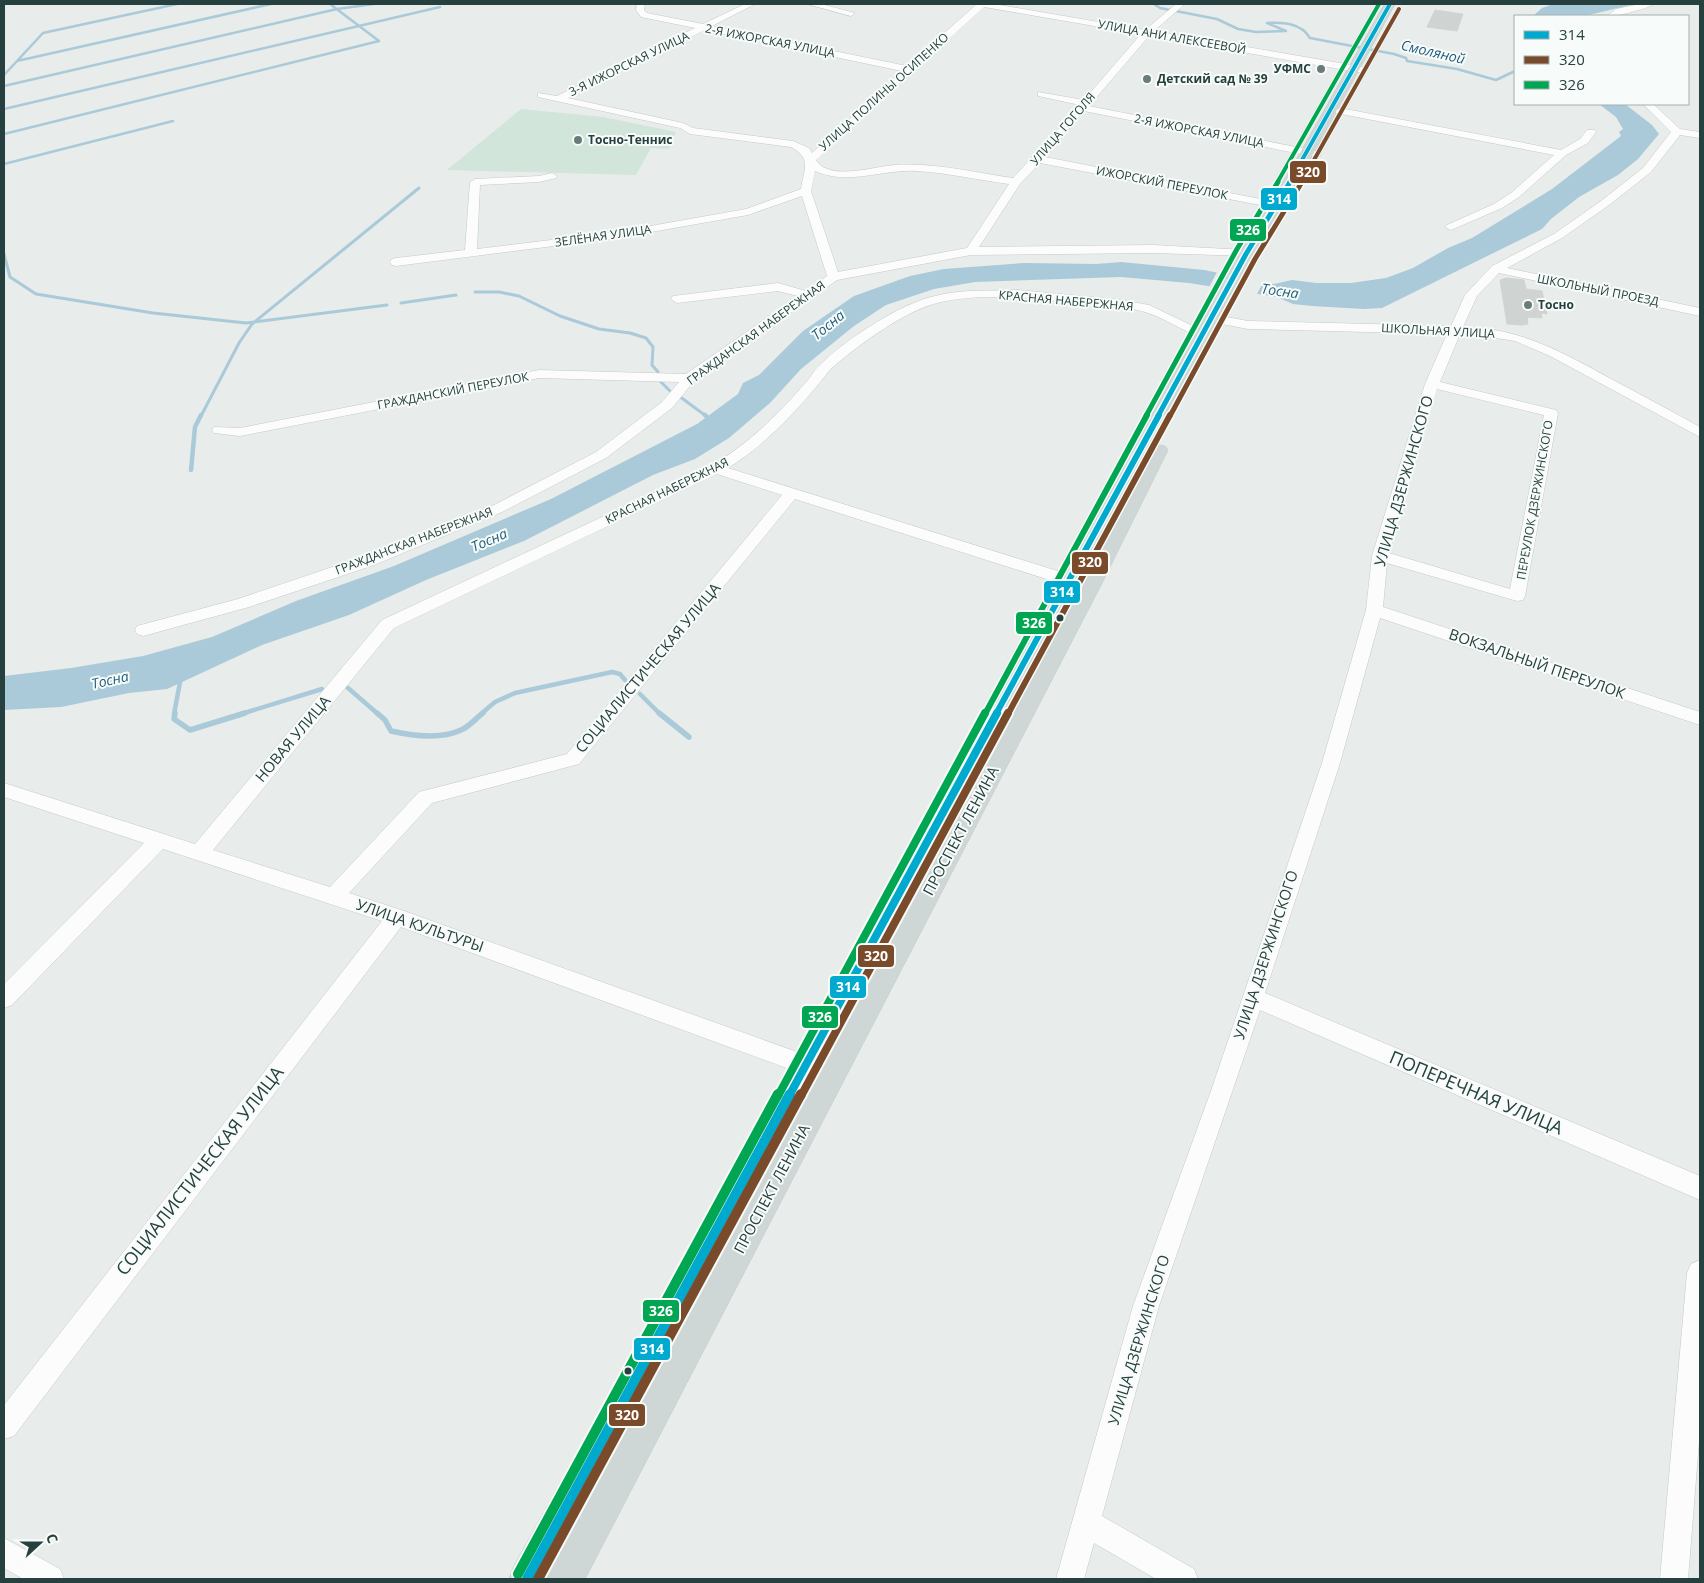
<svg xmlns="http://www.w3.org/2000/svg" width="1704" height="1583" font-family="'Open Sans',sans-serif">
  <rect width="100%" height="100%" fill="#e8eceb"/>
  <!-- green -->
  <path fill="#d1e5da" d="M521,109L603,117L676,132L669,149L651,148L636,175L447,170Z"/>
  <!-- water -->
  <path fill="#aacad9" d="M1553,4H1634L1585,16H1533L1542,8Z
    M1599,104H1625L1652,125L1659,134L1638,159L1618,175L1579,197L1551,219L1542,229L1382,308L1364,309L1312,306L1293,304L1277,297L1189,283L1121,277L975,282L934,289L886,305L854,326L801,369L770,403L729,438L695,459L653,475L524,541L426,580L349,615L262,645L167,689L129,693L61,707L4,710V676L71,668L143,656L212,637L296,601L394,566L551,499L697,424L738,394L743,383L759,375L803,331L854,296L910,276L944,269L1024,263L1096,264L1121,262L1204,270L1274,284L1292,280L1316,283H1351L1386,278L1413,268L1448,248L1472,238L1552,189L1621,136L1619,132L1623,129L1616,117Z"/>
  <!-- pier -->
  <path fill="#e8eceb" d="M1218,270L1265,279L1256,296L1208,289Z"/>
  <g fill="none" stroke-linecap="round" stroke-linejoin="round">
    <!-- stream-far3 -->
    <path stroke="#aacad9" stroke-width="2.5" d="M1154,4L1160,8L1217,19L1238,29L1256,32L1286,31L1267,23C1283,22 1301,23 1310,38L1394,54L1406,58L1407,61L1457,69L1496,80L1515,71
      M17,61L271,4
      M4,75L43,33L177,4
      M4,86L337,9L374,4
      M4,109L440,7
      M4,134L379,41L330,4
      M4,164L173,121"/>
    <!-- stream-far2 -->
    <path stroke="#aacad9" stroke-width="3" d="M4,254L10,277L36,294L153,313L246,323L387,305
      M475,292H499L519,296L560,316L599,329L630,333L646,338L653,347L652,365L658,372
      M401,303L456,295
      M659,380L670,391
      M679,396L706,416
      M201,416L239,343L252,324L419,188"/>
    <!-- stream-far1 -->
    <path stroke="#aacad9" stroke-width="4.5" d="M705,415L711,421
      M191,470L195,427L201,415
      M348,688L378,714
      M640,694L660,714
      M174,714L181,677
      M241,714L322,689
      M481,714L495,702L515,693L612,672L620,674L625,680"/>
    <!-- stream -->
    <path stroke="#aacad9" stroke-width="5.5" d="M175,713L174,719L190,730L245,713
      M377,713L385,720L391,731C413,736 440,740 461,730C469,727 476,718 483,713
      M659,713L689,737"/>
  </g>
  <!-- building -->
  <path fill="#cfd3d2" stroke="#d0d5d4" d="M1435,10L1463,14L1457,31L1427,27Z
    M1506,278L1524,280L1526,289L1542,291L1547,314L1541,313L1542,318L1527,317L1528,324L1522,325L1507,324L1500,280Z"/>
  <g fill="none" stroke-linecap="round" stroke-linejoin="round">
    <defs>
      <path id="minor" d="M637,4H645L644,10L647,13L703,24L745,4H755L712,26L907,66L977,4H994L1145,30L1176,4H1185L1154,31L1363,67L1368,70L1363,73L1149,36L1089,106L1316,151L1321,154L1320,156L1316,157L1084,111L1045,157L1286,204L1292,207L1290,209L1286,210L1040,163L1020,184L979,247L1153,245L1246,250L1250,252L1252,254L1250,256L1153,253L971,255L837,280L694,381L672,408L606,458L502,512L374,565L249,607L143,636L137,634L135,630L137,626L238,599L362,557L492,506L596,452L662,402L679,382L539,378L240,436L214,433L212,430L214,427L240,428L539,370L686,374L798,296L778,291L677,303L671,299L673,296L778,283L806,291L827,276L802,196L748,215L617,238L396,266L392,265L390,262L392,259L396,258L465,250L470,182L475,179L539,176L552,173L557,176L556,178L539,182L480,185L477,249L617,232L746,209L801,189C804,169 812,158 791,147L690,134L680,128L538,97V93L557,96L695,28L641,17L636,10ZM984,7L1141,34L1084,100L1038,92V96L1080,105L1013,178C977,173 932,162 896,165C875,166 829,182 816,160ZM705,30L902,71L812,153L809,148L793,141L693,128L683,123L568,98ZM815,171C848,186 882,169 917,171C948,173 979,180 1009,184L967,248L838,272L811,191Z
        M807,4H821L855,13L851,16Z
        M1640,4H1654C1647,9 1615,17 1607,16L1616,9Z
        M1643,104H1653L1680,129L1700,132V138L1680,135L1651,172L1609,205L1562,238L1507,268L1700,308V316L1499,273L1477,296L1463,327C1521,328 1564,353 1613,380C1642,395 1671,411 1700,427V437L1550,356L1515,341L1478,335L1460,334L1440,382L1556,410L1558,413L1525,596L1523,600L1517,601L1387,563L1383,607L1700,712V725L1380,618L1340,763L1265,993L1700,1176V1200L1260,1010L1159,1306L1102,1516L1194,1569L1198,1579H1156L1094,1543L1084,1579H1056L1133,1306L1212,1088L1322,763L1366,610L1372,556L1425,384L1447,334L1248,329L1207,321L1205,318L1211,314L1248,321L1451,326L1465,295L1492,266L1554,234L1601,201L1643,168L1671,132ZM1437,389L1544,415L1510,589L1389,553Z
        M1340,108L1561,150L1580,139L1587,130H1595L1596,132L1588,143L1566,155L1519,197L1502,208L1451,230L1445,227L1447,225L1494,204L1511,193L1554,155L1336,113L1335,111Z
        M1018,290L1122,300L1149,305L1195,327L1209,330L1210,333L1204,337C1180,331 1166,318 1145,312C1120,304 1091,305 1066,302C1025,298 981,293 941,302C907,309 860,344 834,366C827,372 823,379 817,386C792,416 761,448 728,468L1096,583L1098,587L1096,591L1090,592L1084,591L795,499L579,764L432,803L349,893L404,911L825,1062L828,1069L825,1076L817,1079L401,927L14,1436L4,1439V1405L382,921L163,849L12,1005L4,1008V984L144,843L4,797V783L195,844L382,620L711,466C747,445 780,413 807,381C812,376 814,370 819,366C843,341 901,303 935,296C962,289 990,291 1018,290ZM717,474L782,495L567,754L419,792L330,887L213,850L394,628Z
        M1700,1260V1429L1688,1579H1660L1687,1273L1691,1264Z
        M4,1538L60,1569L64,1579H23L4,1568Z"/>
      <path id="major" d="M1385,4H1395L1306,167L1253,254L718,1259L1080,587L1150,450L1153,446L1159,445L1165,446L1168,450L1100,587L585,1579H509L514,1566L1239,254L1292,167Z"/>
    </defs>
    <!-- minor casing -->
    <use href="#minor" stroke="#c5c9c8" stroke-width="1"/>
    <!-- major casing -->
    <use href="#major" stroke="#c3caca" stroke-width="1"/>
    <!-- minor -->
    <use href="#minor" fill="#fcfcfc" fill-rule="evenodd"/>
    <!-- major -->
    <use href="#major" fill="#cfd7d6" fill-rule="evenodd"/>
    <defs>
      <path id="bus-1-far4" d="M1289,183L1390,4"/>
      <path id="bus-1-far3" d="M1158,416L1246,254L1290,182"/>
      <path id="bus-1-far2" d="M996,714L1159,415"/>
      <path id="bus-1-far1" d="M789,1096L997,713"/>
      <path id="bus-1" d="M527,1579L790,1094"/>
      <path id="bus-2-far4" d="M1301,183L1399,9"/>
      <path id="bus-2-far3" d="M1170,416L1255,259L1302,182"/>
      <path id="bus-2-far2" d="M1008,714L1170,415"/>
      <path id="bus-2-far1" d="M801,1096L1008,713"/>
      <path id="bus-2" d="M538,1579L801,1094"/>
      <path id="bus-3-far4" d="M1277,183L1379,4"/>
      <path id="bus-3-far3" d="M1146,416L1237,249L1278,182"/>
      <path id="bus-3-far2" d="M985,714L1147,415"/>
      <path id="bus-3-far1" d="M778,1096L985,713"/>
      <path id="bus-3" d="M518,1574L778,1094"/>
    </defs>
    <!-- bus-1-far4 casing -->
    <use href="#bus-1-far4" stroke="#f7fbf9" stroke-width="5.5"/>
    <!-- bus-1-far3 casing -->
    <use href="#bus-1-far3" stroke="#f7fbf9" stroke-width="8"/>
    <!-- bus-1-far2 casing -->
    <use href="#bus-1-far2" stroke="#f7fbf9" stroke-width="9"/>
    <!-- bus-1-far1 casing -->
    <use href="#bus-1-far1" stroke="#f7fbf9" stroke-width="12"/>
    <!-- bus-1 casing -->
    <use href="#bus-1" stroke="#f7fbf9" stroke-width="14"/>
    <!-- bus-2-far4 casing -->
    <use href="#bus-2-far4" stroke="#f7fbf9" stroke-width="5.5"/>
    <!-- bus-2-far3 casing -->
    <use href="#bus-2-far3" stroke="#f7fbf9" stroke-width="8"/>
    <!-- bus-2-far2 casing -->
    <use href="#bus-2-far2" stroke="#f7fbf9" stroke-width="9"/>
    <!-- bus-2-far1 casing -->
    <use href="#bus-2-far1" stroke="#f7fbf9" stroke-width="12"/>
    <!-- bus-2 casing -->
    <use href="#bus-2" stroke="#f7fbf9" stroke-width="14"/>
    <!-- bus-3-far4 casing -->
    <use href="#bus-3-far4" stroke="#f7fbf9" stroke-width="5.5"/>
    <!-- bus-3-far3 casing -->
    <use href="#bus-3-far3" stroke="#f7fbf9" stroke-width="8"/>
    <!-- bus-3-far2 casing -->
    <use href="#bus-3-far2" stroke="#f7fbf9" stroke-width="9"/>
    <!-- bus-3-far1 casing -->
    <use href="#bus-3-far1" stroke="#f7fbf9" stroke-width="12"/>
    <!-- bus-3 casing -->
    <use href="#bus-3" stroke="#f7fbf9" stroke-width="14"/>
    <!-- bus-1-far4 -->
    <use href="#bus-1-far4" stroke="#00a9ce" stroke-width="4"/>
    <!-- bus-1-far3 -->
    <use href="#bus-1-far3" stroke="#00a9ce" stroke-width="5"/>
    <!-- bus-1-far2 -->
    <use href="#bus-1-far2" stroke="#00a9ce" stroke-width="6"/>
    <!-- bus-1-far1 -->
    <use href="#bus-1-far1" stroke="#00a9ce" stroke-width="8"/>
    <!-- bus-1 -->
    <use href="#bus-1" stroke="#00a9ce" stroke-width="10"/>
    <!-- bus-2-far4 -->
    <use href="#bus-2-far4" stroke="#7a4b2a" stroke-width="4"/>
    <!-- bus-2-far3 -->
    <use href="#bus-2-far3" stroke="#7a4b2a" stroke-width="5"/>
    <!-- bus-2-far2 -->
    <use href="#bus-2-far2" stroke="#7a4b2a" stroke-width="6"/>
    <!-- bus-2-far1 -->
    <use href="#bus-2-far1" stroke="#7a4b2a" stroke-width="8"/>
    <!-- bus-2 -->
    <use href="#bus-2" stroke="#7a4b2a" stroke-width="10"/>
    <!-- bus-3-far4 -->
    <use href="#bus-3-far4" stroke="#00a651" stroke-width="4"/>
    <!-- bus-3-far3 -->
    <use href="#bus-3-far3" stroke="#00a651" stroke-width="5"/>
    <!-- bus-3-far2 -->
    <use href="#bus-3-far2" stroke="#00a651" stroke-width="6"/>
    <!-- bus-3-far1 -->
    <use href="#bus-3-far1" stroke="#00a651" stroke-width="8"/>
    <!-- bus-3 -->
    <use href="#bus-3" stroke="#00a651" stroke-width="10"/>
  </g>
  <!-- markers -->
  <g fill="#697c7b" stroke="#f7fbf9" stroke-width="2">
    <circle cx="1321" cy="69" r="5"/>
    <circle cx="1147" cy="79" r="5"/>
    <circle cx="578" cy="140" r="5"/>
    <circle cx="1528" cy="305" r="5"/>
  </g>
  <g fill="#25403e" stroke="#f7fbf9" stroke-width="2">
    <circle cx="1060" cy="618" r="4.5"/>
    <circle cx="628" cy="1371" r="4.5"/>
  </g>
  <g text-anchor="middle" stroke-width="4" stroke-linejoin="round" paint-order="stroke">
    <!-- far-street labels -->
    <g font-size="12" fill="#25403e" stroke="#f7fbf9">
      <text transform="translate(1172 37) rotate(10)" y="4">УЛИЦА АНИ АЛЕКСЕЕВОЙ</text>
      <text transform="translate(770 41) rotate(11)" y="4">2-Я ИЖОРСКАЯ УЛИЦА</text>
      <text transform="translate(629 64) rotate(-26)" y="4">3-Я ИЖОРСКАЯ УЛИЦА</text>
      <text transform="translate(884 92) rotate(-42)" y="4">УЛИЦА ПОЛИНЫ ОСИПЕНКО</text>
      <text transform="translate(1063 129) rotate(-49)" y="4">УЛИЦА ГОГОЛЯ</text>
      <text transform="translate(1199 131) rotate(11)" y="4">2-Я ИЖОРСКАЯ УЛИЦА</text>
      <text transform="translate(1162 183) rotate(11)" y="4">ИЖОРСКИЙ ПЕРЕУЛОК</text>
      <text transform="translate(603 236) rotate(-8)" y="4">ЗЕЛЁНАЯ УЛИЦА</text>
      <text transform="translate(1598 290) rotate(11)" y="4">ШКОЛЬНЫЙ ПРОЕЗД</text>
      <text transform="translate(1066 301) rotate(5)" y="4">КРАСНАЯ НАБЕРЕЖНАЯ</text>
      <text transform="translate(1438 331) rotate(3)" y="4">ШКОЛЬНАЯ УЛИЦА</text>
      <text transform="translate(756 333) rotate(-36)" y="4">ГРАЖДАНСКАЯ НАБЕРЕЖНАЯ</text>
      <text transform="translate(453 391) rotate(-11)" y="4">ГРАЖДАНСКИЙ ПЕРЕУЛОК</text>
      <text transform="translate(667 491) rotate(-26)" y="4">КРАСНАЯ НАБЕРЕЖНАЯ</text>
      <text transform="translate(1535 500) rotate(-80)" y="4">ПЕРЕУЛОК ДЗЕРЖИНСКОГО</text>
      <text transform="translate(414 541) rotate(-21)" y="4">ГРАЖДАНСКАЯ НАБЕРЕЖНАЯ</text>
    </g>
    <!-- far-poi labels -->
    <g font-size="12" font-weight="bold" fill="#25403e" stroke="#f7fbf9" text-anchor="start">
      <text x="1311" y="73" text-anchor="end">УФМС</text>
      <text x="1157" y="83">Детский сад № 39</text>
      <text x="588" y="144">Тосно-Теннис</text>
      <text x="1538" y="309">Тосно</text>
    </g>
    <!-- far-water labels -->
    <g font-size="14" font-style="italic" fill="#1f5d7c" stroke="#f7fbf9">
      <text transform="translate(1433 52) rotate(13)" y="5">Смоляной</text>
      <text transform="translate(1280 291) rotate(8)" y="5">Тосна</text>
      <text transform="translate(828 325) rotate(-39)" y="5">Тосна</text>
      <text transform="translate(489 540) rotate(-23)" y="5">Тосна</text>
      <text transform="translate(110 680) rotate(-13)" y="5">Тосна</text>
    </g>
    <!-- street labels -->
    <g font-size="15" fill="#25403e" stroke="#f7fbf9">
      <text transform="translate(1404 481) rotate(-74)" y="5">УЛИЦА ДЗЕРЖИНСКОГО</text>
      <text transform="translate(1537 664) rotate(19)" y="5">ВОКЗАЛЬНЫЙ ПЕРЕУЛОК</text>
      <text transform="translate(648 668) rotate(-50)" y="5">СОЦИАЛИСТИЧЕСКАЯ УЛИЦА</text>
      <text transform="translate(293 739) rotate(-50)" y="5">НОВАЯ УЛИЦА</text>
      <text transform="translate(961 831) rotate(-62)" y="5">ПРОСПЕКТ ЛЕНИНА</text>
      <text transform="translate(420 926) rotate(19)" y="5">УЛИЦА КУЛЬТУРЫ</text>
      <text transform="translate(1266 955) rotate(-72)" y="5">УЛИЦА ДЗЕРЖИНСКОГО</text>
      <text transform="translate(772 1189) rotate(-62)" y="5">ПРОСПЕКТ ЛЕНИНА</text>
      <text transform="translate(1139 1340) rotate(-73)" y="5">УЛИЦА ДЗЕРЖИНСКОГО</text>
    </g>
    <!-- near-street labels -->
    <g font-size="18" fill="#25403e" stroke="#f7fbf9">
      <text transform="translate(1476 1093) rotate(23)" y="6">ПОПЕРЕЧНАЯ УЛИЦА</text>
      <text transform="translate(200 1171) rotate(-52)" y="6">СОЦИАЛИСТИЧЕСКАЯ УЛИЦА</text>
    </g>
  </g>
  <g stroke="#f7fbf9" stroke-width="2">
    <rect x="1289" y="160" width="38" height="24" rx="5" fill="#7a4b2a"/>
    <rect x="1260" y="187" width="38" height="24" rx="5" fill="#00a9ce"/>
    <rect x="1229" y="218" width="38" height="24" rx="5" fill="#00a651"/>
    <rect x="1071" y="551" width="38" height="24" rx="5" fill="#7a4b2a"/>
    <rect x="1043" y="580" width="38" height="24" rx="5" fill="#00a9ce"/>
    <rect x="1015" y="611" width="38" height="24" rx="5" fill="#00a651"/>
    <rect x="857" y="944" width="38" height="24" rx="5" fill="#7a4b2a"/>
    <rect x="829" y="975" width="38" height="24" rx="5" fill="#00a9ce"/>
    <rect x="801" y="1005" width="38" height="24" rx="5" fill="#00a651"/>
    <rect x="642" y="1299" width="38" height="24" rx="5" fill="#00a651"/>
    <rect x="633" y="1337" width="38" height="24" rx="5" fill="#00a9ce"/>
    <rect x="608" y="1403" width="38" height="24" rx="5" fill="#7a4b2a"/>
  </g>
  <g font-size="14" text-anchor="middle" font-weight="bold" fill="#fff">
    <text x="1308" y="177">320</text>
    <text x="1279" y="204">314</text>
    <text x="1248" y="235">326</text>
    <text x="1090" y="567">320</text>
    <text x="1062" y="597">314</text>
    <text x="1034" y="628">326</text>
    <text x="876" y="961">320</text>
    <text x="848" y="992">314</text>
    <text x="820" y="1022">326</text>
    <text x="661" y="1316">326</text>
    <text x="652" y="1354">314</text>
    <text x="627" y="1420">320</text>
  </g>
  <!-- border -->
  <rect width="1704" height="1583" fill="none" stroke="#25403e" stroke-width="10"/>
  <!-- legend -->
  <rect x="1514" y="15" width="175" height="90" fill="#f7fbf9" stroke="#a3b0ae"/>
  <rect x="1524" y="31" width="25" height="8" fill="#00a9ce" stroke="#a3b0ae"/>
  <text x="1559" y="40" font-size="15" fill="#25403e">314</text>
  <rect x="1524" y="56" width="25" height="8" fill="#7a4b2a" stroke="#a3b0ae"/>
  <text x="1559" y="65" font-size="15" fill="#25403e">320</text>
  <rect x="1524" y="81" width="25" height="8" fill="#00a651" stroke="#a3b0ae"/>
  <text x="1559" y="90" font-size="15" fill="#25403e">326</text>
  <!-- north arrow -->
  <g transform="translate(40 1543) rotate(69)" stroke="#f7fbf9" stroke-width="4" paint-order="stroke">
  <path d="M0-4L9 19L0 12L-9 19Z" fill="#25403e"/>
  <text y="-8" font-size="14" font-weight="bold" text-anchor="middle" fill="#25403e">С</text>
  </g>
</svg>
